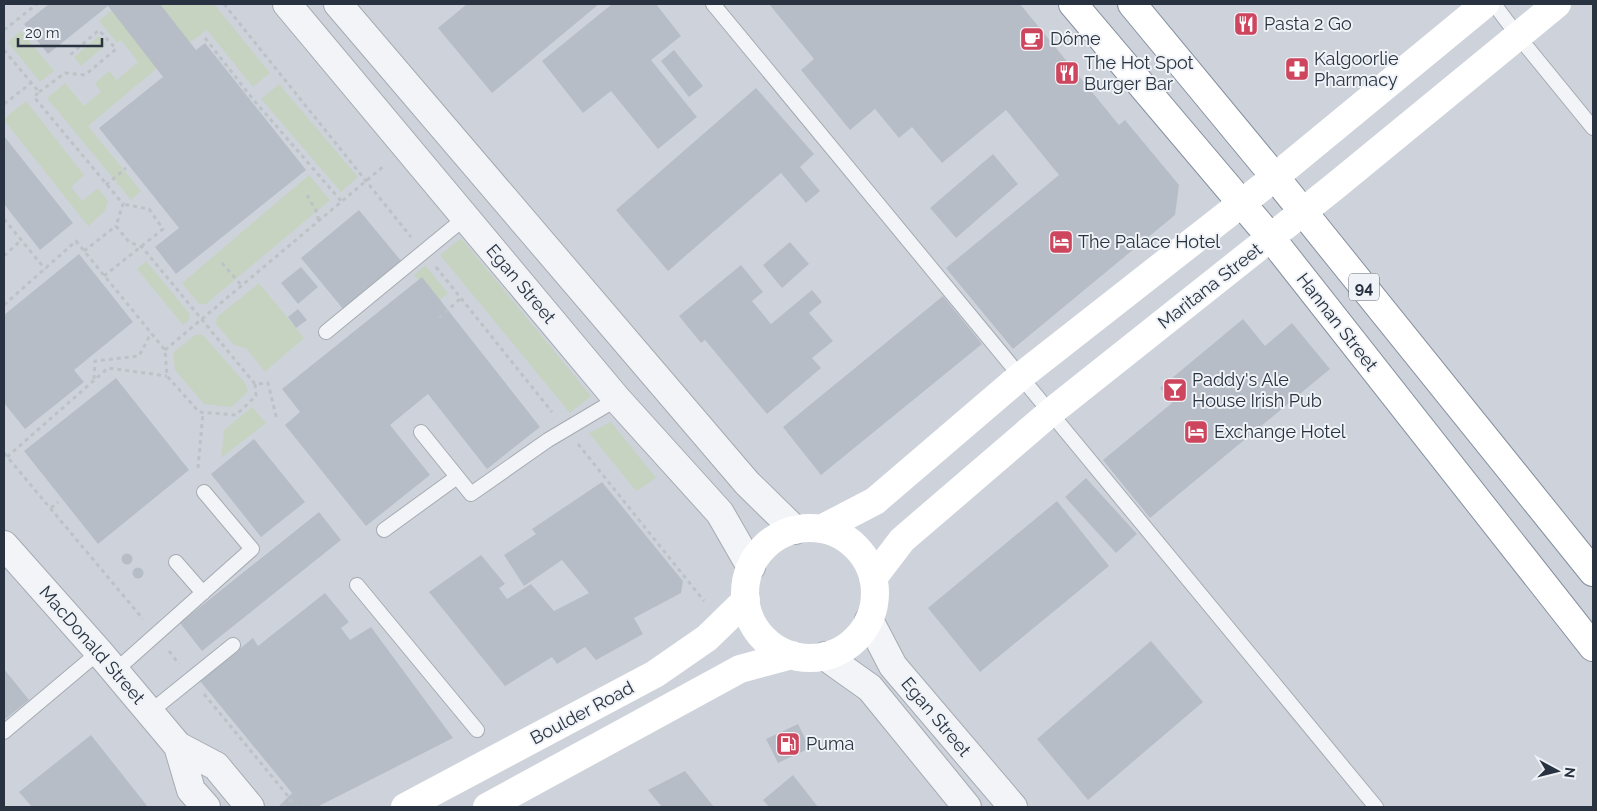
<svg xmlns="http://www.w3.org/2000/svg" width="1597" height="811" font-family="Raleway,sans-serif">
  <rect width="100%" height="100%" fill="#e0e4e9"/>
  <!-- built -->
  <path fill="#ced3db" d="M4,4H1593V807H4Z"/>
  <!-- green -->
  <path fill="#c6d3c1" d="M155,4H214L270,73L253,87L207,30L188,44Z
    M115,7L162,64L88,126L141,191L131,200L47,98L65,83L84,106L101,92L95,83L109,71L117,80L138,62L121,40L117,43L99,21Z
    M21,31L54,71L40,82L8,42Z
    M99,36L106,45L81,66L74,57Z
    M279,84L358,177L341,192L261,99Z
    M26,101L84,175L71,187L82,201L98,188L108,201L105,211L88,226L4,120V119Z
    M309,175L330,200L206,304H199L182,283Z
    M461,238L591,396L570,413L440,255Z
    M146,261L190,314L189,320L183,325L137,269Z
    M425,265L448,293L438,302L414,275Z
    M259,283L304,338L265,372L246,348L234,345L216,324L217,317Z
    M196,334L203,335L246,384L248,392L231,407L204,404L175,370L173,353Z
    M252,407L266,423L221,458L224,430Z
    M611,422L656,478L636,491L589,433Z"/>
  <!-- building -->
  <path fill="#b7bdc6" d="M49,4H160L196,50L205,43L306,170L176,274L155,247L179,228L99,128L163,77L108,6L48,54L24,24Z
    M467,4H599L492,93L438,28Z
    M612,4H656L681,36L651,60L697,117L658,149L611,91L583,113L542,61Z
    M769,4H1020L1119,125L1125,120L1179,185L1175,215L1013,349L946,268L1059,175L1006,110L942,163L912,127L899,138L875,109L850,130L801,70L814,59Z
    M674,50L703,86L689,97L661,61Z
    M756,88L814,154L800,167L820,191L806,203L781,173L668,271L616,210Z
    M4,136L73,223L40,250L4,204Z
    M993,154L1018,184L956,238L930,208Z
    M359,210L402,262L344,310L301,258Z
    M790,242L809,264L782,288L763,265Z
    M79,254L133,322L74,370L84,382L25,429L4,403V315Z
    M741,265L763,292L752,301L771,324L812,290L822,302L809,313L833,341L812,358L821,368L767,414L705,340L701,343L679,316Z
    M301,267L318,287L298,304L281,283Z
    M422,277L540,427L487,469L428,394L390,425L430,475L366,526L285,425L300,412L282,389Z
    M943,296L982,344L821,475L783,427Z
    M298,309L307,320L296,328L288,317Z
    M1243,319L1265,346L1292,323L1330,369L1150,518L1103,460L1172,403L1160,388Z
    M116,378L189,470L98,544L24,451Z
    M254,439L305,502L261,537L211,474Z
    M1086,478L1137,534L1116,553L1065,497Z
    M602,482L683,581L681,593L634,618L643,634L596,660L585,647L557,664L552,657L505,686L429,592L481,555L505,584L499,588L507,599L531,584L554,611L589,593L562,560L524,586L504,555L536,534L532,529Z
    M1057,501L1109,566L980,672L928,608Z
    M319,512L341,540L202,651L180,623Z
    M121.5 559a5.5 5.5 0 1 1 11 0a5.5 5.5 0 1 1-11 0Z
    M132.5 573a5.5 5.5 0 1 1 11 0a5.5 5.5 0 1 1-11 0Z
    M325,593L349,622L341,628L350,640L371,627L453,738L317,807H278L292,793L200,681L253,638L258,646Z
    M1151,641L1203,702L1088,800L1037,739Z
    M4,669L29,700L4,720Z
    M798,724L810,748L778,763L766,739Z
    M91,735L148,807H32L19,792Z
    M685,771L714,807H662L648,790Z
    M793,775L818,807H769L763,800Z"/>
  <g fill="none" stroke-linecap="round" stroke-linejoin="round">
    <defs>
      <path id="service" d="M713,4L1376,807
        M1494,4L1518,36L1593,128
        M326,332L466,217
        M421,432L471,494L548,440L617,399
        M384,530L457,477
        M176,562L203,593
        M357,585L477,730
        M115,671L252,549L204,492
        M150,712L233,645
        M4,732L99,652"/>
      <path id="minor" d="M287,4L617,399L720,513L751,567
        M338,4L747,483L795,530
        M4,545L99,652L178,746L191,790L206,807
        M869,620L893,666L1013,807
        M825,656L870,688L967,807
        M178,746L216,766L250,807"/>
      <path id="trunk" d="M1073,4L1271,238L1593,647
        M1132,4L1275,177L1593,572"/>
    </defs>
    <!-- service casing -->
    <use href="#service" stroke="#a5abb3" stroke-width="16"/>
    <!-- minor casing -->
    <use href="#minor" stroke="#a5abb3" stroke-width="30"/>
    <!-- trunk casing -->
    <use href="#trunk" stroke="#87919f" stroke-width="30"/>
    <!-- path -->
    <path stroke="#bdc2c7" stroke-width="3" stroke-dasharray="4 4" stroke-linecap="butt" d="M224,4L411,237
      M4,30L37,4
      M205,38L252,98L342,202
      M4,50L39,92L34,97L123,204L116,226L129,242L142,247L255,384L268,383L277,420
      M39,92L65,73L85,75L116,49L99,30L69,56
      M4,104L31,83
      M106,185L126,168
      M307,195L318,214V222
      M4,219L45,269
      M84,251L116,226
      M4,256L21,240
      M222,263L242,286
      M436,267L552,412
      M104,276L163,229L149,209L123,204
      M4,305L76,241L165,350L167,376L199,412L236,415L256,396L255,384
      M439,318L461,298
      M165,350L385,165
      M94,379L95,361L139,356L151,333
      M578,444L704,601
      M4,453L143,619
      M7,457L108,368L167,376
      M198,468L203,413
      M51,508L58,502
      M169,651L179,664
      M204,694L297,807
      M282,807L291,800"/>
    <!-- service -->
    <use href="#service" stroke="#f2f4f7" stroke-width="14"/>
    <!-- minor -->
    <use href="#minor" stroke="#f2f4f7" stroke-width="28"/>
    <!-- secondary -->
    <path stroke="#fff" stroke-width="28" d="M745 593a65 65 0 1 1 130 0a65 65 0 1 1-130 0Z
      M821,529L875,501L1021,376L1275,177L1485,4
      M873,578L902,540L1051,412L1334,187L1557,4
      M405,807L655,674L707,638L746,600
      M487,807L740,669L792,655"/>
    <!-- trunk -->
    <use href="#trunk" stroke="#fff" stroke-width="28"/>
  </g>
  <!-- icons -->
  <defs>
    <symbol id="restaurant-square" viewBox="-11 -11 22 22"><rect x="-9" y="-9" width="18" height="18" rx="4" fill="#ce455e" stroke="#eff2f6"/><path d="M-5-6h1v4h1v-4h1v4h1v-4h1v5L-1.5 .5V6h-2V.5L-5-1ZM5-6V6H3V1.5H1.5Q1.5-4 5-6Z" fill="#fff"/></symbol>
    <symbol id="cafe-square" viewBox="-11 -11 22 22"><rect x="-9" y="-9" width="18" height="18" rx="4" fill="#ce455e" stroke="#eff2f6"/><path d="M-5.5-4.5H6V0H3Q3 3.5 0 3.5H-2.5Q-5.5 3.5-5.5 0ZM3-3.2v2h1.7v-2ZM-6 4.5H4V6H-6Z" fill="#fff"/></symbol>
    <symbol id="pharmacy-square" viewBox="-11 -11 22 22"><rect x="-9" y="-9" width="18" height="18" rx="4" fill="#ce455e" stroke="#eff2f6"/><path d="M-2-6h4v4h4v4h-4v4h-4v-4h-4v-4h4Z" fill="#fff"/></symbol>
    <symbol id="hotel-square" viewBox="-11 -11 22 22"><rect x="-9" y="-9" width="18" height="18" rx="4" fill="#ce455e" stroke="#eff2f6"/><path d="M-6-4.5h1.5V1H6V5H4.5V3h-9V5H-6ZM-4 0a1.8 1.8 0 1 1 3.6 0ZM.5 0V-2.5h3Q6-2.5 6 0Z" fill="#fff"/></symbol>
    <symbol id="bar-square" viewBox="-11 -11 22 22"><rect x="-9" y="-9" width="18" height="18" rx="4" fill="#ce455e" stroke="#eff2f6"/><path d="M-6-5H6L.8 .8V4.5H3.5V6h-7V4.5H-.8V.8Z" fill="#fff"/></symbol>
    <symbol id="fuel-square" viewBox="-11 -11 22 22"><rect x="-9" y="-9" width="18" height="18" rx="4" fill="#ce455e" stroke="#eff2f6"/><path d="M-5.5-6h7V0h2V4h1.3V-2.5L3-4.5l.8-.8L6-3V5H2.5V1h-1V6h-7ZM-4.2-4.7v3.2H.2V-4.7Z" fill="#fff"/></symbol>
  </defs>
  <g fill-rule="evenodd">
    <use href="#restaurant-square" x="1232" y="10" width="28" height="28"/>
    <use href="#cafe-square" x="1018" y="25" width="28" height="28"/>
    <use href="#pharmacy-square" x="1283" y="55" width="28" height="28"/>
    <use href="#restaurant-square" x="1053" y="59" width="28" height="28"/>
    <use href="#hotel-square" x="1047" y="228" width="28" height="28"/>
    <use href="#bar-square" x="1161" y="376" width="28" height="28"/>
    <use href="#hotel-square" x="1182" y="418" width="28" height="28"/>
    <use href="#fuel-square" x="774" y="730" width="28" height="28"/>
  </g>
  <g text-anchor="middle" stroke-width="4" stroke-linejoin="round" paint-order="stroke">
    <!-- shield labels -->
    <rect fill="#eff2f6" stroke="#646c77" stroke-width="1" x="1349" y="273.5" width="30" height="27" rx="4"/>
    <g font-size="16" font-weight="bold" fill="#283240">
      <text x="1364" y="293">94</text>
    </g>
    <!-- poi labels -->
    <g font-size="18" fill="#283240" stroke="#eff2f6" text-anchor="start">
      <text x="1264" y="30">Pasta 2 Go</text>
      <text x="1050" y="45">Dôme</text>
      <text x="1314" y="65">Kalgoorlie<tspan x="1314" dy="21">Pharmacy</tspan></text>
      <text x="1084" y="69">The Hot Spot<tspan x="1084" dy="21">Burger Bar</tspan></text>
      <text x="1078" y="248">The Palace Hotel</text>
      <text x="1192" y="386">Paddy's Ale<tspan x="1192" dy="21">House Irish Pub</tspan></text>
      <text x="1214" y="438">Exchange Hotel</text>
      <text x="806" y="750">Puma</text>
    </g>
    <!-- street labels -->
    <g font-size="18" fill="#283240" stroke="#eff2f6">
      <text transform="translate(521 284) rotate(50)" y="6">Egan Street</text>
      <text transform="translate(1210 286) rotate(-38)" y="6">Maritana Street</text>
      <text transform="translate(1337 322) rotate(52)" y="6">Hannan Street</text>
      <text transform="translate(92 645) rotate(49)" y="6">MacDonald Street</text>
      <text transform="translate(582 713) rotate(-28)" y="6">Boulder Road</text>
      <text transform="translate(936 717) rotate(50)" y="6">Egan Street</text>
    </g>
  </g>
  <!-- border -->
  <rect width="1597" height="811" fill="none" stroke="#283240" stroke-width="10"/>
  <!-- north arrow -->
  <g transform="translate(1557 771) rotate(97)" stroke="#eff2f6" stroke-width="4" paint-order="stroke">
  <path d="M0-4L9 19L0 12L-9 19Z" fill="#283240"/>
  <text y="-8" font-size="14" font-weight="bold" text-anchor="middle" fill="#283240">N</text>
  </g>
  <!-- scale -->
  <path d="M18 38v8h84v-8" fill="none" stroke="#283240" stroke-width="2.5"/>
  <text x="25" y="38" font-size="15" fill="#283240" stroke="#eff2f6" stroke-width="4" paint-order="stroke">20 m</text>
</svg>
